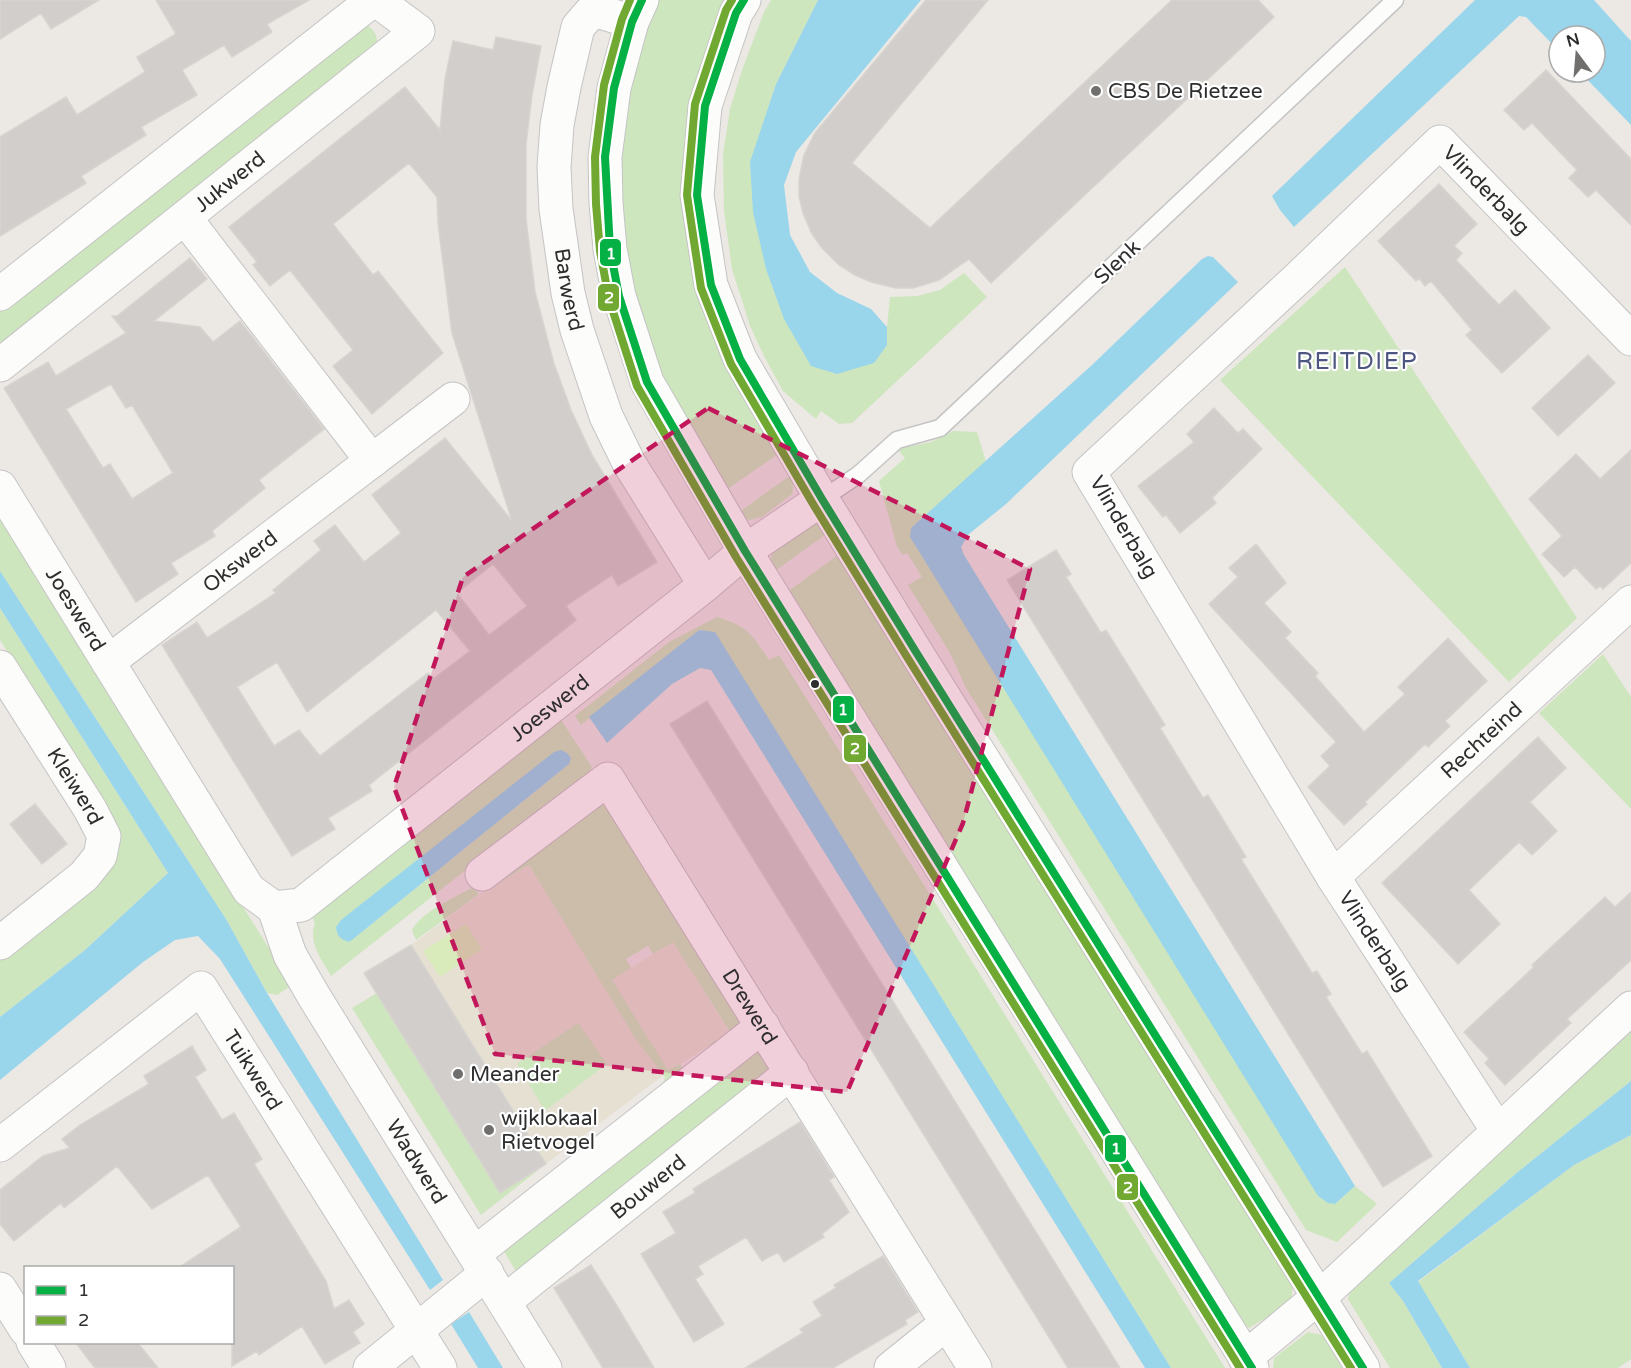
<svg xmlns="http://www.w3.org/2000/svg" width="1631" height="1368" font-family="'Varela Round',sans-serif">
  <rect width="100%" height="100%" fill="#ece8e4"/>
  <!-- education -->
  <path fill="#e6e0d3" d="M529,865L603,985L673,942L730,1033L669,1071L546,1164L500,1193L364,973L411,945L484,891Z"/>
  <!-- green -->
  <path fill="#cee6be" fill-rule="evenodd" d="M652,0H733L687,174L784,450L722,493L644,347L617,218L623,89Z
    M771,0H818L776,84L766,115V269L887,345V327L890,297L917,296L940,290L964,273L987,297L852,423L839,424L821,411L816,419L783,391L764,356L750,326L732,269L724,211L723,154L730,109L742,70L764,12Z
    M362,23C374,28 378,34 377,47L0,347V311Z
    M1345,267L1577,618L1509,682L1220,380Z
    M953,431L977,432L986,462L911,528L1335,1204L1355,1186L1377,1204L1337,1242L1306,1230L966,688L950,653L908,585L922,577L907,553L903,555L897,547L879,481L905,458L897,449L931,442Z
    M795,472L792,494L762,517L749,520L738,513Z
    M0,518L292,985L277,995L267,993L226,919L0,571Z
    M805,522H820L832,530L772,573C766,544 785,537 805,522Z
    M845,550L1294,1277L1291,1302L1249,1328L1228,1311L783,595Z
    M0,608L168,873L85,950L0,1017V960L77,899L115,824L0,640Z
    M717,617C747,626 752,634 769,660L779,655L946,920L1225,1368H1171L715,633L699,630L581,725L575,716L669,642Z
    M1603,654L1631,697V809L1539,713Z
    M559,717L592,767L588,774L331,976C321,958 308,944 315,923L311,912ZM567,753L569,764L352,940Z
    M598,804L606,805L743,1023L716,1053L710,1044L730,1032L673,942L653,954L648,946L626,959L631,968L612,980L668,1070L680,1064L687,1076L658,1089L664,1081L665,1077L637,1041L529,865L484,891L587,809Z
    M473,887L479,894L416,940L412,930C421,912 456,897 473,887Z
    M377,993L500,1193L546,1164L481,1215L352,1008Z
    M578,1023L607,1064L545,1111L517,1064Z
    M1631,1029V1081L1519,1171L1389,1283L1403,1301L1442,1368H1390L1348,1299L1349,1292Z
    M754,1052L762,1054L771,1071L520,1278L502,1248Z
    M1631,1135V1359L1618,1368H1470L1418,1282L1574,1165Z
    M1308,1332L1331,1337L1351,1368H1273L1274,1358Z"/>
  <!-- pitch -->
  <path fill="#d9eabb" d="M466,924L482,949L440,977L423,951Z"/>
  <!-- water -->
  <path fill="#99d6ec" d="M818,0H921L796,152L784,185L790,235L810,272L837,293L871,309L887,327V345L874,363L837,374L811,366L784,319L766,269L753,212L750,162L776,84Z
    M1475,0H1594L1631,41V125L1580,72H1595V36H1559V51L1526,17L1519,16L1294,227L1280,210L1272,196Z
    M1208,256L1213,257L1238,282L1006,504L969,534L961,547L964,555L1355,1186L1335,1204L1328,1203L1318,1196L910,537L911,528L1092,365L1202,259Z
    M0,571L226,919L267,993L443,1280L430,1290L220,959L198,936L175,940L143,962L0,1080V1017L85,950L168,873L0,608Z
    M699,630L715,632L1171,1368H1145L711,670L700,668L672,684L607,743L589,717Z
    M561,750L567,753L571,758L569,764L352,940L349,942C340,939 337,936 336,927L341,920L554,752Z
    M1631,1081V1135L1574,1165L1418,1281L1470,1368H1442L1403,1301L1389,1283L1519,1171Z
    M469,1312L503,1368H478L451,1324Z"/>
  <!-- building -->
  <path fill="#d1cecb" stroke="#d7d4d0" stroke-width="1.5" fill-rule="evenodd" d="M0,0H99L51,29L41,13L0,39Z
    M156,0H309L267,24L272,32L232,57L224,45L182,70L197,95L141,127L146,135L81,176L86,183L0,236V137L66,97L77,115L145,72L137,57L176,34Z
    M926,0H988L852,163L930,228L1172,0H1258L1274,17L991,283L969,259L939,280L913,288H896L871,282L855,275L839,265L822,248L812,234L803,213L799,196V179L804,155L815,133Z
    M496,37L541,46L532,95L526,144V219L535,292L554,364L571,410L592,455L657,562L618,586L612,575L566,606L576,620L369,785L372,791L328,818L335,829L292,856L162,645L197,622L207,638L276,593L273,590L321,550L314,541L335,525L364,562L401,533L372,495L445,438L512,521L452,333L438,223L437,197L409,163L333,224L373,275L378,271L443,353L372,414L333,366L353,350L290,270L270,286L253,265L257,262L229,227L405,87L440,130L445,79L453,41L493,50ZM493,564L527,606L489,635L457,593ZM436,610L470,651L433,679L428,673L320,756L299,730L274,746L237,687L277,662L307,712Z
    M1546,70L1631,159V225L1596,190L1588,197L1569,178L1577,170L1532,123L1524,130L1504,110Z
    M1439,184L1477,224L1454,246L1462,253L1456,260L1499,305L1515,290L1550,328L1502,373L1466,335L1472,330L1431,281L1425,286L1419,278L1416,281L1378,241Z
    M190,258L207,279L154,321L200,327L213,342L240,321L324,429L259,480L265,488L212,531L215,536L171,563L178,574L136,602L4,388L48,362L56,376L126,333L112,316H117ZM111,384L126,408L132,405L173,473L132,499L110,464L103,468L66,409Z
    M1588,355L1615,383L1558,436L1532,408Z
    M1214,408L1238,433L1243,429L1262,449L1212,498L1216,503L1180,533L1166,515L1163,517L1138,486L1194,442L1187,434Z
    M1631,450V563L1603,589L1600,586L1596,589L1575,567L1564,577L1542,554L1562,536L1529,499L1576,454L1600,479Z
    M1256,544L1286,583L1264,603L1291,632L1285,638L1318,673L1315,676L1364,732L1405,694L1398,687L1448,638L1487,681L1445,721L1450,726L1428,747L1425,744L1365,802L1367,804L1344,825L1308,787L1330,766L1321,756L1336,742L1209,604L1238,577L1229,568Z
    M1056,550L1071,574L1066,577L1101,633L1106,630L1165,725L1160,728L1203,798L1208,795L1246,857L1241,859L1287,933L1312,973L1317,971L1331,994L1326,997L1362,1054L1367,1051L1432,1156L1383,1187L1007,580Z
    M707,701L1034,1229L1120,1368H1068L670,724Z
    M1538,737L1566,768L1530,802L1557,831L1532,855L1519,842L1469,890L1500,924L1458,964L1382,883Z
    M35,804L67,844L42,864L10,824Z
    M1631,892V960L1567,1019L1571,1023L1505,1085L1485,1063L1489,1059L1464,1032L1534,967L1532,965L1605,897L1615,907Z
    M411,945L546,1164L500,1193L364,973Z
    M192,1046L206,1070L195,1077L222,1120L234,1113L262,1159L254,1164L326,1281L334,1309L349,1300L364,1324L353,1332L360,1343L325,1364L302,1326L259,1355L257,1351L232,1366V1268H178L241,1227L208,1175L152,1209L117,1166L64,1208L61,1203L14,1241L0,1224V1190L43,1156L70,1148L62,1139L80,1125L149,1084L144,1076Z
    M800,1122L834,1177L829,1180L849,1212L822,1234L824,1237L784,1262L778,1252L762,1261L746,1237L698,1266L703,1274L695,1279L724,1324L694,1342L641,1254L676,1233L663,1212L695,1193L693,1189Z
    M883,1256L918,1312L905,1320L907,1324L833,1368H745L803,1333L800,1329L822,1316L813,1302L836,1288L834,1285Z
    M591,1265L617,1306L654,1368H603L554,1288Z
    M75,1342H137L158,1368H95Z"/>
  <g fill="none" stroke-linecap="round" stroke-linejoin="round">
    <defs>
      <path id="service" d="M822,499L858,475L897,440L940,428L1395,0"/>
      <g id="minor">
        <path id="s1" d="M632,22L601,12L590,13L578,27L564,87L557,125L554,167L556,209L568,293L577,330L606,416L629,463L705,585"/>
        <path d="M185,218L372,461"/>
        <path d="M0,294L373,0"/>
        <path id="s2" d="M0,365L418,31L376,0"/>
        <path id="s3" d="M0,487L249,890L274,908L301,905L705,585L745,551L822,499"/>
        <path id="s4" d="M108,662L453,399"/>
        <path id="s5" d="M0,667L90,809L104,836L100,856L84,876L0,943"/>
        <path id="s6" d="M482,874L608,779L975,1368"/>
        <path id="s7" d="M1333,877L1631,602"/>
        <path id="s8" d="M274,908L290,955L315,998L545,1368"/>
        <path id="s9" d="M1498,1131L1333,877L1089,472L1297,279L1440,142L1631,339"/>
        <path id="s10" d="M0,1145L201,988L440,1368"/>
        <path d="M475,1253L763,1026"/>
        <path d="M0,1289L26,1330"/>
        <path id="s11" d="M505,1301L792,1072"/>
        <path d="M33,1342L49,1368"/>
        <path d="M1245,1358L1333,1285L1631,1008"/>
        <path d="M370,1368L487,1273"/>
        <path d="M891,1368L947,1323"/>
      </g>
      <path id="tertiary" d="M642,0L632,22L614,88L605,157L606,203L610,249L619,296L647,382L745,551L1252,1368
        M744,0L736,13L705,106L697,195L711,285L740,359L822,499L916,652L1363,1368"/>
    </defs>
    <!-- service casing -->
    <use href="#service" stroke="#c5c4c5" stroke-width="19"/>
    <!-- minor casing -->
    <use href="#minor" stroke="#c5c4c5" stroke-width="35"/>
    <!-- tertiary casing -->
    <use href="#tertiary" stroke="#c5c4c5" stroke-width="35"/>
    <!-- service -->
    <use href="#service" stroke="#fcfcfb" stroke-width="16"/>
    <!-- minor -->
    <use href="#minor" stroke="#fcfcfb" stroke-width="33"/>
    <!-- tertiary -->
    <use href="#tertiary" stroke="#fcfcfb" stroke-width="33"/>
    <defs>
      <path id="bus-1" d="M642,0L632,22L614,88L605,157L610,249L619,296L647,382L745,551L1252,1368
        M744,0L736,13L705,106L697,195L711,285L740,359L822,499L916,652L1363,1368"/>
      <path id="bus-2" d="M630,0L622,19L604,85L595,157L596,204L600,251L609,299L637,386L736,557L1240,1368
        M732,0L726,10L695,104L687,195L701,288L731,364L813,504L907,657L1351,1368"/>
    </defs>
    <!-- bus-1 casing -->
    <use href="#bus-1" stroke="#fff" stroke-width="12"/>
    <!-- bus-2 casing -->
    <use href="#bus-2" stroke="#fff" stroke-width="12"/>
    <!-- bus-1 -->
    <use href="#bus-1" stroke="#05b044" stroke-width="8"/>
    <!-- bus-2 -->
    <use href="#bus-2" stroke="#70a831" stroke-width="8"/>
  </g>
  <!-- marked area -->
  <path fill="#c2185b" fill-opacity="0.2" stroke="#c2185b" stroke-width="4.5" stroke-dasharray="12 8" stroke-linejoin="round" d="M708,408L1030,569L963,823L847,1092L495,1054L394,787L463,577Z"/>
  <!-- markers -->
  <g fill="#706f6e" stroke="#fff" stroke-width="2">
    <circle cx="1096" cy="91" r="6"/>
    <circle cx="458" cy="1074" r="6"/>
    <circle cx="489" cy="1130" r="6"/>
  </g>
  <circle fill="#2e2e2e" stroke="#fff" stroke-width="2" cx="815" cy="684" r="5"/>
  <g text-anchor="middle" stroke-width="4.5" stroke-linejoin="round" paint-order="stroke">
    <!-- poi labels -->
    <g font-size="21" fill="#2e2e2e" stroke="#fff" text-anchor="start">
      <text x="1108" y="98">CBS De Rietzee</text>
      <text x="470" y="1081">Meander</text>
      <text x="501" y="1125">wijklokaal<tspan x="501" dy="24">Rietvogel</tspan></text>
    </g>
    <!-- street labels -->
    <g font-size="21" fill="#2e2e2e" stroke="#fff">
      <text dy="7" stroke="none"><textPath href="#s2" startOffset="294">Jukwerd</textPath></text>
      <text dy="7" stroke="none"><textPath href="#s9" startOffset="1324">Vlinderbalg</textPath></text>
      <text transform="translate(1117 262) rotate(-43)" y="7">Slenk</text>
      <text dy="7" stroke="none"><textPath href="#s1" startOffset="328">Barwerd</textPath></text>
      <text transform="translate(1124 527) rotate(60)" y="7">Vlinderbalg</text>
      <text dy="7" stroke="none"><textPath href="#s4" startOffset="166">Okswerd</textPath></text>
      <text dy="7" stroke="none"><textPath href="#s3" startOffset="144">Joeswerd</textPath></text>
      <text dy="7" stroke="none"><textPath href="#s3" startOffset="849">Joeswerd</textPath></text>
      <text dy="7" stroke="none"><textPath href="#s7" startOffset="202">Rechteind</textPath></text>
      <text dy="7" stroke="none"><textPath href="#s5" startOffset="141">Kleiwerd</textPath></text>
      <text transform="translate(1375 941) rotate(57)" y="7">Vlinderbalg</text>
      <text dy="7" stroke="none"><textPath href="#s6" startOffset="426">Drewerd</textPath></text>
      <text dy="7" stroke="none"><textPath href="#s10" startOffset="352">Tuikwerd</textPath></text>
      <text dy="7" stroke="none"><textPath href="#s8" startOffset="292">Wadwerd</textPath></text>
      <text dy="7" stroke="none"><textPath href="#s11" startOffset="183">Bouwerd</textPath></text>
    </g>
    <!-- quarter labels -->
    <g font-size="24" letter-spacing="1.5" fill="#4d5680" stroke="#fff">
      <text x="1357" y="369">REITDIEP</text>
    </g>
  </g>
  <g stroke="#fff" stroke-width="2">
    <rect x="599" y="238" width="23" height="29" rx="6" fill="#05b044"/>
    <rect x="597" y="283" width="23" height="29" rx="6" fill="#70a831"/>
    <rect x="832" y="695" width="23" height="29" rx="6" fill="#05b044"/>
    <rect x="843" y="734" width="24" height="29" rx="6" fill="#70a831"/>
    <rect x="1104" y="1134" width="23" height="29" rx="6" fill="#05b044"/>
    <rect x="1116" y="1173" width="23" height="28" rx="6" fill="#70a831"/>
  </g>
  <g font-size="16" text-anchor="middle" font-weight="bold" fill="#fff">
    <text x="611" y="259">1</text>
    <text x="609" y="303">2</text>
    <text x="843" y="715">1</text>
    <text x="855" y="754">2</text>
    <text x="1116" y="1154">1</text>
    <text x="1128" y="1193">2</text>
  </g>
  <!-- legend -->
  <rect x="24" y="1266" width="210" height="78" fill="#ffffff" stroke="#ababab" stroke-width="1.5"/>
  <rect x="36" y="1286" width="30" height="9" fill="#05b044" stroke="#ababab" stroke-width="1.5"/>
  <text x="78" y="1296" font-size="18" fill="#2e2e2e">1</text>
  <rect x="36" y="1316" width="30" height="9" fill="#70a831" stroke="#ababab" stroke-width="1.5"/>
  <text x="78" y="1326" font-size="18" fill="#2e2e2e">2</text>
  <!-- north arrow -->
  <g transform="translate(1577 54) rotate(344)"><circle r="28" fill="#ffffff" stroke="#ababab" stroke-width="1.5"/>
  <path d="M0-4.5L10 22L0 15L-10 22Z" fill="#706f6e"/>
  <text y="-9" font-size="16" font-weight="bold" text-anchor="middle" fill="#2e2e2e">N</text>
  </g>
</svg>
